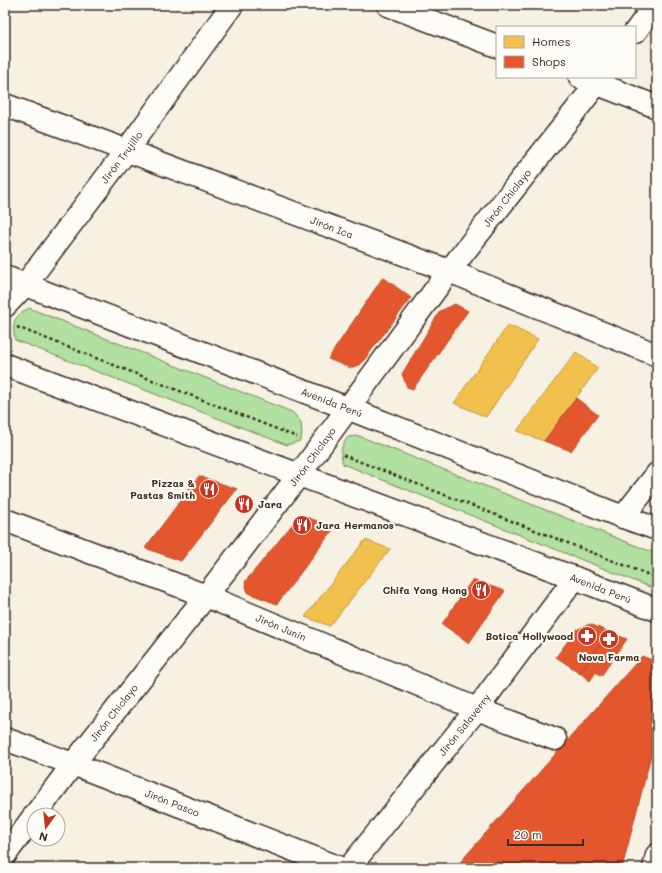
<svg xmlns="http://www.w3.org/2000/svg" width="662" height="873" font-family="Mali,sans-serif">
  <rect width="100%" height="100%" fill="#f6f1e3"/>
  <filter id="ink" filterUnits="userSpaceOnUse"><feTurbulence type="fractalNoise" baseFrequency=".025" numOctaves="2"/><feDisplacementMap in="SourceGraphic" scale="8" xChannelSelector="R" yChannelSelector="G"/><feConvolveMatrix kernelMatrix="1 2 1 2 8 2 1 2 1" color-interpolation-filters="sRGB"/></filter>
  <g filter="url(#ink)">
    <!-- green -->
    <path fill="#b1e0a0" stroke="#76855f" d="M29,308L292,412L301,422L302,434L300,441L287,445L15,340C12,322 13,317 29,308Z
      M359,436L657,554V590L343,464C340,452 340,447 348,437Z"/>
    <!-- homes -->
    <path fill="#f2c14e" stroke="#bb9440" d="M508,325L538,339L486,417L454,403Z
      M576,352L598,368L576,398L544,441L517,431Z
      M365,540L390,549L330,626L305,617Z"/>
    <!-- shops -->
    <path fill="#e4572e" stroke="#b14a29" d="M383,277L411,298L361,364L351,368L328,359Z
      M455,304L468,311L413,389L407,387L402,374L440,311Z
      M576,398L598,415L571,451L544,441Z
      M199,476L237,489L181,561L145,548Z
      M300,515L335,527L277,604L248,593L245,582Z
      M472,580L505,591L469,643L442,624Z
      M590,624L609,632L580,673L556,657L576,630Z
      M609,632L627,639L601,676L596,672L590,681L580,673Z
      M642,656L657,662V732L622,868H455Z"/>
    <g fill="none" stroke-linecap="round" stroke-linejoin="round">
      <defs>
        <g id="minor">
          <path d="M388,5L497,46"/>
          <path d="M635,32L655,5"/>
          <path d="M580,77L657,107"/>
          <path id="s1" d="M5,105L449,271L657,355"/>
          <path id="s2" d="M5,306L25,285L127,150L232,5"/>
          <path d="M623,517L657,474"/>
          <path id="s3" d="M5,520L206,596L477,709L555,739"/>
          <path id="s4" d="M5,739L73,764L340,868"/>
          <path id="s5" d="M35,815L73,764L206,596L299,475L449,271L602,77"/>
          <path d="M5,855L34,816"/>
          <path id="s6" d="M349,868L477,709L575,578"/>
        </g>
        <path id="secondary" d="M654,868L657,855"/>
        <g id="primary">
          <path id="s7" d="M5,277L347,408L623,517L657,529"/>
          <path id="s8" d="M5,365L575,578L657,610"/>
        </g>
      </defs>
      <!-- minor casing -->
      <use href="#minor" stroke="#3b2a1e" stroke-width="25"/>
      <!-- secondary casing -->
      <use href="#secondary" stroke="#3b2a1e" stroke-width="25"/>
      <!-- primary casing -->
      <use href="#primary" stroke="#3b2a1e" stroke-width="25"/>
      <!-- path -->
      <path stroke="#3b2a1e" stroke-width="2.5" stroke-dasharray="3 3" stroke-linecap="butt" d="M17,327L297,437
        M343,455L657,578"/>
      <!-- minor -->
      <use href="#minor" stroke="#fdfcf7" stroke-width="22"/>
      <!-- secondary -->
      <use href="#secondary" stroke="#fdfcf7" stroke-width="22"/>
      <!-- primary -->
      <use href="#primary" stroke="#fdfcf7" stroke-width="22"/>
    </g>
  </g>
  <!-- icons -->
  <defs>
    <symbol id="restaurant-disc" viewBox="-11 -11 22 22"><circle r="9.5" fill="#c8321e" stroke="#fdfcf7"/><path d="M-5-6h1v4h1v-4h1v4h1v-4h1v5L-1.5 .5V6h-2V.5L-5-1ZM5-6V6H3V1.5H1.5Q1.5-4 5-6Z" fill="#fff"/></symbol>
    <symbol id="pharmacy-disc" viewBox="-11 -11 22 22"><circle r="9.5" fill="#c8321e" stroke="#fdfcf7"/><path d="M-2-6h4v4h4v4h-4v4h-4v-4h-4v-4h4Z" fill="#fff"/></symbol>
  </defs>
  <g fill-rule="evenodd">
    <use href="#restaurant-disc" x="198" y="478" width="22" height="22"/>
    <use href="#restaurant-disc" x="233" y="493" width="22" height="22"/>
    <use href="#restaurant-disc" x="291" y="514" width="22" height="22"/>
    <use href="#restaurant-disc" x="470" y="579" width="22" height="22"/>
    <use href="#pharmacy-disc" x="576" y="625" width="22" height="22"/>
    <use href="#pharmacy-disc" x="598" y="628" width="22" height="22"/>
  </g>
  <g text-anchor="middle" stroke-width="4" stroke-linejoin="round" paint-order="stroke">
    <!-- street labels -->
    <g font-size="10" fill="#3b2a1e" stroke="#fdfcf7">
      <text dy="4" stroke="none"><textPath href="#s2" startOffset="189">Jirón Trujillo</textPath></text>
      <text dy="4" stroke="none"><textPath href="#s5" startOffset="777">Jirón Chiclayo</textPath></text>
      <text dy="4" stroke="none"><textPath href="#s1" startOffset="349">Jirón Ica</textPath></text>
      <text dy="4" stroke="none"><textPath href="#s7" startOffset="350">Avenida Perú</textPath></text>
      <text dy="4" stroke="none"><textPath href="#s5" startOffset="453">Jirón Chiclayo</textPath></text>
      <text dy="4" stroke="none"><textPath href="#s8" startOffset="636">Avenida Perú</textPath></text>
      <text dy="4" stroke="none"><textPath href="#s3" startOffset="296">Jirón Junín</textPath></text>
      <text dy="4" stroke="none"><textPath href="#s5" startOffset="129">Jirón Chiclayo</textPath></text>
      <text dy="4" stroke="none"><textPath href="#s6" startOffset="184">Jirón Salaverry</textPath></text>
      <text dy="4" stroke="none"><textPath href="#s4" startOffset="179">Jirón Pasco</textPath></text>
    </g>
    <!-- poi labels -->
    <g font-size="10" font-weight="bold" fill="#3b2a1e" stroke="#fdfcf7" text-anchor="end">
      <text x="195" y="487">Pizzas &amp;<tspan x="195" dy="12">Pastas Smith</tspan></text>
      <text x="258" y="508" text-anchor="start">Jara</text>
      <text x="316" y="529" text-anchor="start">Jara Hermanos</text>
      <text x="467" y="594">Chifa Yong Hong</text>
      <text x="573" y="640">Botica Hollywood</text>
      <text x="609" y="661" text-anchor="middle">Nova Farma</text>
    </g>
  </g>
  <!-- margin -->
  <rect width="662" height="873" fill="none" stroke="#fdfcf7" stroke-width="20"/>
  <rect x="10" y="10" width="642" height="853" fill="none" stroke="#3b2a1e" stroke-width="1.5" filter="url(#ink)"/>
  <!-- legend -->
  <rect x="496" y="26" width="140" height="52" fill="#fdfcf7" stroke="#afa8a0"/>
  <rect x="504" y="36" width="20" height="12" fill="#f2c14e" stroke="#afa8a0"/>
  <text x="532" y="46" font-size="12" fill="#3b2a1e">Homes</text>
  <rect x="504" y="56" width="20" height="12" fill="#e4572e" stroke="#afa8a0"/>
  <text x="532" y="66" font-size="12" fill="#3b2a1e">Shops</text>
  <!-- north arrow -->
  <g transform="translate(46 827) rotate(195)"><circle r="19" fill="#fdfcf7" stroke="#afa8a0"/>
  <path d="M0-3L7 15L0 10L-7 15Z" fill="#c8321e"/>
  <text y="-6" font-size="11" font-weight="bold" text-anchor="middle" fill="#3b2a1e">N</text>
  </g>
  <!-- scale -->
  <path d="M508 839v6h75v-6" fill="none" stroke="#3b2a1e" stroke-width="2"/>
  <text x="514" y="839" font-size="12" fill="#3b2a1e" stroke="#fdfcf7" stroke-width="3" paint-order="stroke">20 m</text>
</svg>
